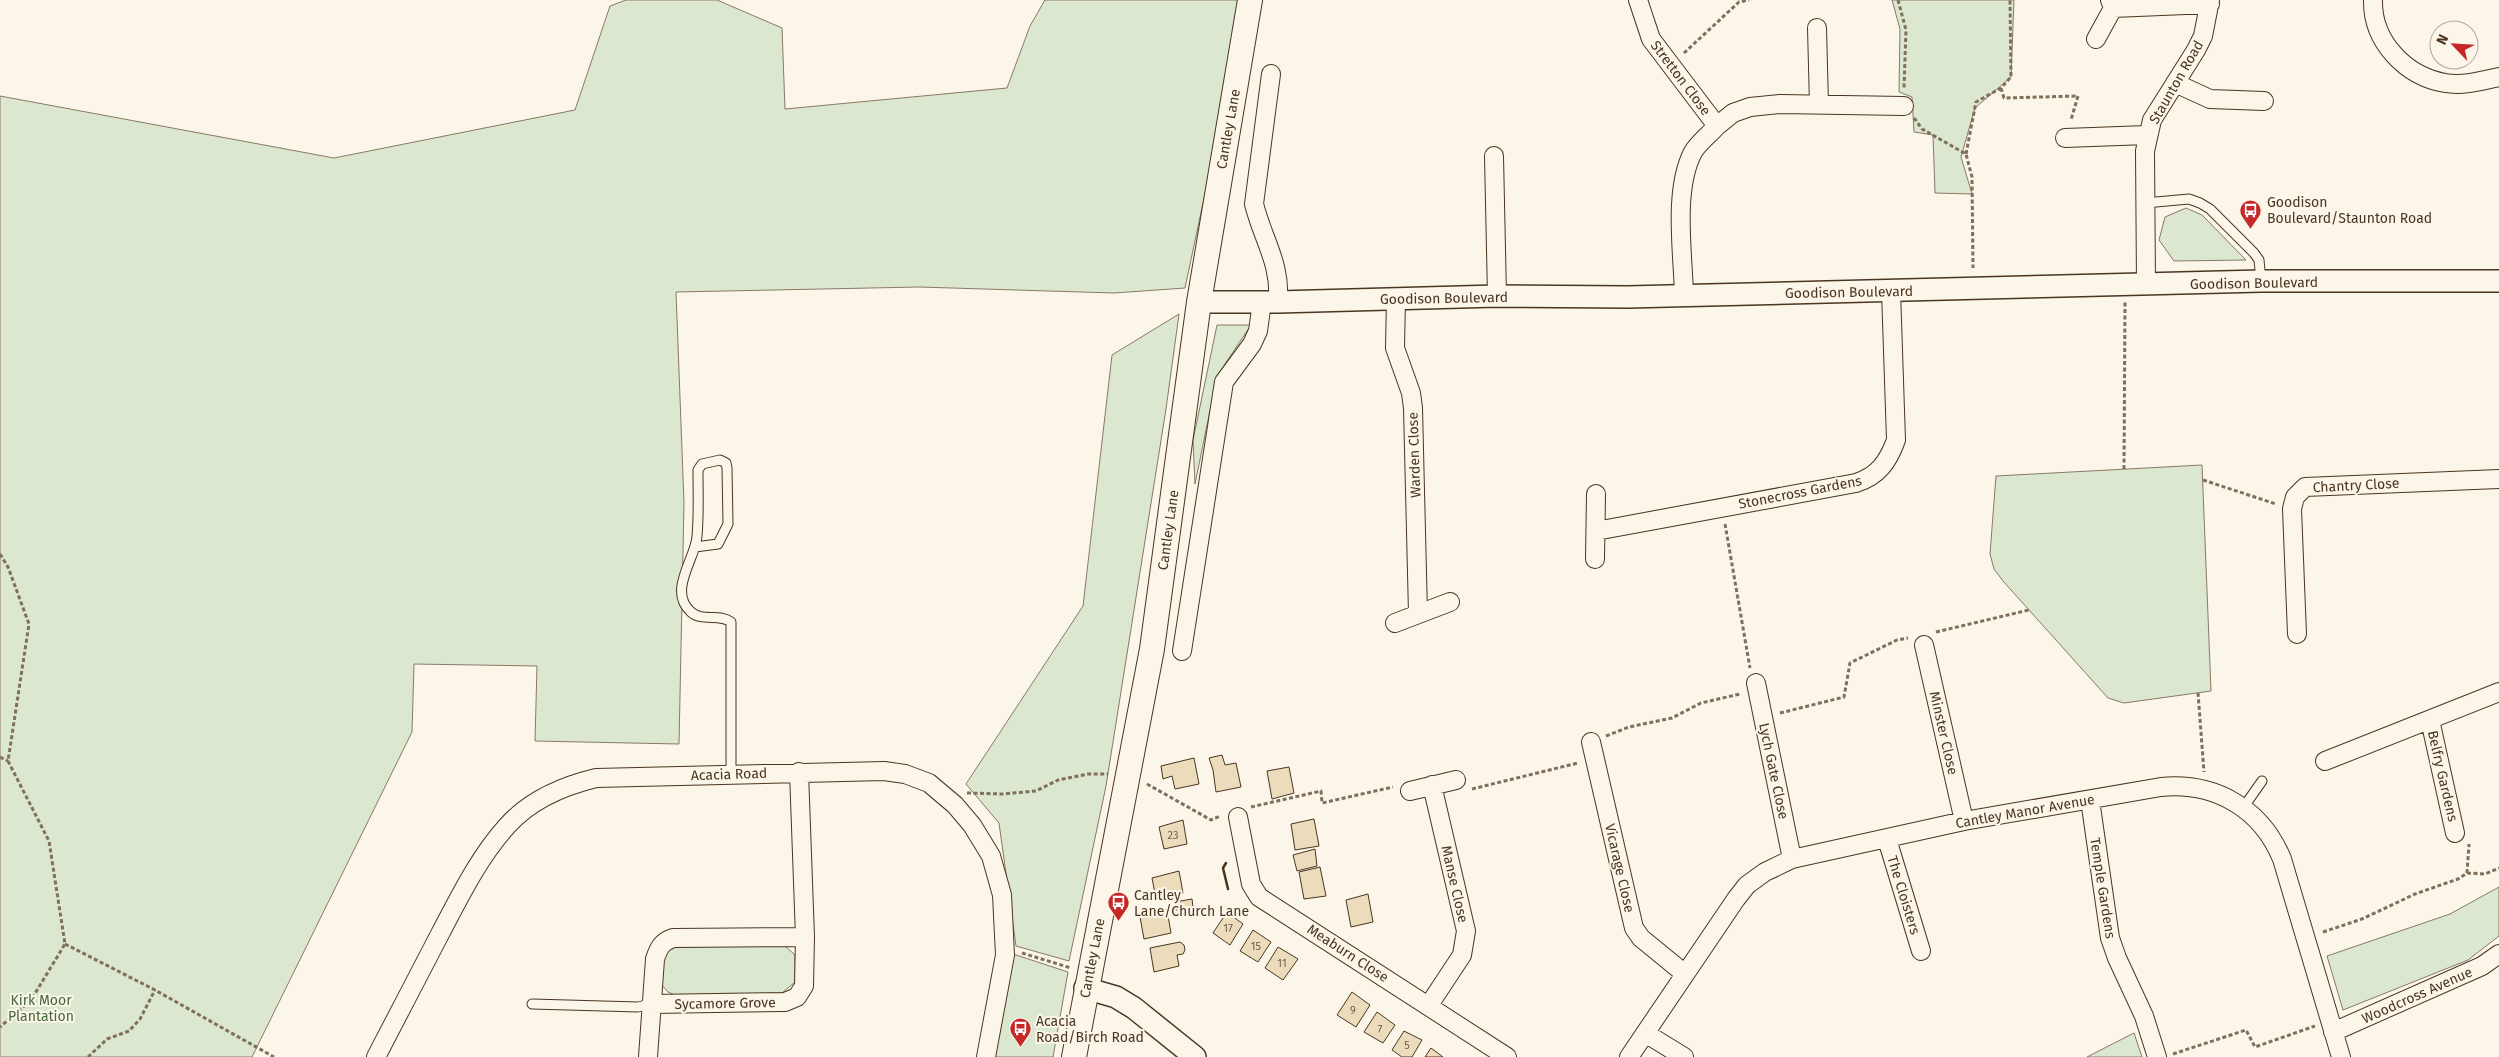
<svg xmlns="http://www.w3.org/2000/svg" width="2499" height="1057" font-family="'Fira Sans',sans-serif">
  <rect width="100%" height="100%" fill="#fbf6e9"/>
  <!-- green -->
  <path fill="#dce7d0" stroke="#887966" d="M626,0H717L782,28L785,109L1007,88L1030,26L1045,0H1246L1185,288L1114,293L919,287L676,292L684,503L679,744L535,741L537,666L414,664L412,732L252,1057H0V96L334,158L575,110L610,6Z
    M1892,0H2014L2011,77L1975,108L1961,157L1972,194L1935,193L1933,135L1914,132L1912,97L1899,92L1900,29Z
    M2186,208L2202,215L2246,260L2174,261L2159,240L2165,217Z
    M1179,314L1166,409L1106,786L1069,961L1016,946L999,823L966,784L1083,606L1112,355Z
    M1217,325H1251L1217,376L1195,484L1193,440Z
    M2202,465L2211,691L2124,703L2108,698L2003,581L1994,569L1990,554L1996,476Z
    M2499,887V936L2468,960L2343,1010L2327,956L2450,914Z
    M784,945L795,955V982L782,993L677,996L668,992L661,984L663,957L671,947Z
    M1013,954L1068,972L1053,1057H995Z
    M2134,1033L2142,1057H2087Z"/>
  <!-- building -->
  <path fill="#ecdcbc" stroke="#4a3520" d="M1222,755L1225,765L1236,763L1241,787L1216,792L1213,770L1209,758Z
    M1194,758L1199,784L1175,789L1172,776L1163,779L1161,766Z
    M1289,767L1294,793L1272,799L1267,771Z
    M1314,819L1319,846L1295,850L1291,824Z
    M1183,820L1187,844L1164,849L1159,827Z
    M1315,849L1317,866L1297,871L1293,855Z
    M1320,867L1326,896L1304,899L1299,872Z
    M1179,871L1183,893L1156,899L1152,878Z
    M1368,894L1373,922L1351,927L1346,900Z
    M1192,899L1193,907L1176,910L1175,902Z
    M1167,910L1171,933L1144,939L1140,917Z
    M1227,912L1243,924L1230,945L1213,933Z
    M1253,930L1271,942L1258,962L1240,951Z
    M1180,942L1184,945L1185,950L1183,954L1177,955L1179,966L1154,972L1150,948Z
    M1278,947L1298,959L1283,980L1265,968Z
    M1352,992L1370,1005L1356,1027L1337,1015Z
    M1377,1012L1395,1025L1383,1043L1364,1032Z
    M1404,1031L1422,1040L1412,1057H1402L1392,1050Z
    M1431,1048L1443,1057H1425Z"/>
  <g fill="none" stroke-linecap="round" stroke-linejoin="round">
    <defs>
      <path id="service" d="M2145,203L2189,199L2200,203L2210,209L2254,253L2259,260L2261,281
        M695,547L718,544L728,524L727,468L726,463L720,460L702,464L698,470C698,492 699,514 697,536C696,558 667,591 691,612C702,622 720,613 731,622V774
        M2243,808L2262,781
        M532,1004L638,1007L651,1004"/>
      <path id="minor" d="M1638,0L1651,39L1717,126C1710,134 1698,143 1693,152C1673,190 1683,253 1684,295
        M2110,0L2113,8L2210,4
        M2373,0C2372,41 2405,76 2445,83C2464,86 2481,81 2499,77
        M1817,28L1819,105
        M2096,39L2113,8
        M1271,74L1254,204C1263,240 1281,263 1278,302
        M2175,83L2210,99L2264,101
        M1717,126L1733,113L1750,107L1780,104L1904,106
        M2065,138L2147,135
        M1494,156L1497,296
        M2146,285L2145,151L2152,120L2196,50L2203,36L2210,0
        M1396,298L1395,348L1411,393L1413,408L1418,614
        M1596,531L1856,483C1878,476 1888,462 1896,440L1891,291
        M1595,559L1596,494
        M1395,623L1450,602
        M2297,634L2292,509L2295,497L2305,487L2499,479
        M1924,645L1964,821
        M1182,651L1224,382L1252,344L1258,331L1262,302
        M1756,683L1792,859
        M2430,720L2455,833
        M1591,742L1634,928L1641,938L1685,974
        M2325,761L2499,692
        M1410,791L1456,780
        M2090,800L2110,938L2117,958L2144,1016L2157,1057
        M1238,817L1251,884L1259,897L1507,1057
        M1887,839L1921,951
        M651,1004L785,1002L797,997L804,986L805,937L799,772
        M1429,1005L1462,955L1466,931L1432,785
        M2333,1032L2482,966L2499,954
        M1645,1033L1684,1057
        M376,1057C398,1015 419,974 441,932C460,896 479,857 507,826C530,800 563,786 596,778L884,771L905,774L929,783L955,805L972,825L991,856L1002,895L1005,955L986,1057
        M648,1057L655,959C659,947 662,942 673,938L805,937
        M1629,1057L1736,899L1747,885L1765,872L1792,859L1964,821L2161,787C2215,782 2261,808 2282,859L2341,1057"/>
      <path id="tertiary" d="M1199,302H1278L1497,296L1628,297L2261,281H2499
        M1085,988L1116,997L1134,1008L1195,1057"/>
      <path id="secondary" d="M1074,1057L1152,649L1199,302L1250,0"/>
    </defs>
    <!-- service casing -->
    <use href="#service" stroke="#4a3520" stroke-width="11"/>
    <!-- minor casing -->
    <use href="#minor" stroke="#4a3520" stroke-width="20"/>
    <!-- tertiary casing -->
    <use href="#tertiary" stroke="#4a3520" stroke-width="24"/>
    <!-- secondary casing -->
    <use href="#secondary" stroke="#4a3520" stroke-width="26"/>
    <!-- path -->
    <path stroke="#7f6f5c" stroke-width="3" stroke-dasharray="4 2.5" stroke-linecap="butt" d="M1898,0L1906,30L1904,88
      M1684,53L1739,2L1749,0
      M2001,88L2004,98L2078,96L2071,120
      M1914,118L1922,129L1966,154L1972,177L1973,268
      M1966,154L1976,102L2001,88L2011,77L2010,0
      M2124,469L2125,302
      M2203,480L2276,504
      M1725,524L1750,668
      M0,554L8,567L29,624L8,761L49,841L65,944L31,1000L0,1027
      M1936,632L2029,610
      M2198,693L2204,772
      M1780,713L1844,697L1850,663L1897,640L1908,638
      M1606,736L1629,727L1672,718L1701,703L1740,694
      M0,757L8,761
      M1147,784L1211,820L1220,816
      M1472,789L1578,763
      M967,793L1002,794L1036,791L1058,780L1088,774H1108
      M1251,807L1321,791L1322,803L1393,787
      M2467,873L2485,874L2499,868
      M2323,932L2362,919L2415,894L2458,879L2467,873L2469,844
      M65,944L155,990L274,1057
      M1022,953L1071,968
      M2173,1054L2246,1030L2255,1047L2315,1026
      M88,1057L107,1039L129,1031L140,1019L155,990"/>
    <!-- service -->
    <use href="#service" stroke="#fbf6e9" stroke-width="9"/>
    <!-- minor -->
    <use href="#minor" stroke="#fbf6e9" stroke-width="18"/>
    <!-- tertiary -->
    <use href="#tertiary" stroke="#fbf6e9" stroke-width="21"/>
    <!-- secondary -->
    <use href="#secondary" stroke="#fbf6e9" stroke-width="24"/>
    <!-- wall -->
    <path stroke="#4a3520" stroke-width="2.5" d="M1226,863L1223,868L1228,889"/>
  </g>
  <!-- icons -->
  <defs>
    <symbol id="bus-pin" viewBox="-11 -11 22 30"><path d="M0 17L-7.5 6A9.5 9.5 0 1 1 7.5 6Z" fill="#c62828" stroke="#fbf6e9"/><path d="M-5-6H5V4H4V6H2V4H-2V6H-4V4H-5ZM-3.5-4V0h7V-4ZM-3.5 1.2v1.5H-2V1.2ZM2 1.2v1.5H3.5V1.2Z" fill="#fff"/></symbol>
  </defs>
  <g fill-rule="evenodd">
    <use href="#bus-pin" x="2238" y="198" width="25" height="34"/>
    <use href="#bus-pin" x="1106" y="890" width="25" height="34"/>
    <use href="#bus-pin" x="1008" y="1016" width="25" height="34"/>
  </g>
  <g text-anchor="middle" stroke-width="4" stroke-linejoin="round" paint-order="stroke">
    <!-- number labels -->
    <g font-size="11" fill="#725f47">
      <text x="1173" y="839">23</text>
      <text x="1228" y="932">17</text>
      <text x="1256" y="950">15</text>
      <text x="1282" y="967">11</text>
      <text x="1353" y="1014">9</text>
      <text x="1380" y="1033">7</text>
      <text x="1407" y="1049">5</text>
    </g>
    <!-- street labels -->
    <g font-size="14" fill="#4a3520" stroke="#fbf6e9">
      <text transform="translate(1681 78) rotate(53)" y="5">Stretton Close</text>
      <text transform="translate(2176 82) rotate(-60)" y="5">Staunton Road</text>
      <text transform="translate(1228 129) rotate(-80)" y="5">Cantley Lane</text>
      <text transform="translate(2254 283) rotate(-1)" y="5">Goodison Boulevard</text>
      <text transform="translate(1849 292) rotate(-1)" y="5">Goodison Boulevard</text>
      <text transform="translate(1444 298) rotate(-1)" y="5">Goodison Boulevard</text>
      <text transform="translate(1414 455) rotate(-92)" y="5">Warden Close</text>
      <text transform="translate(2356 485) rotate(-3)" y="5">Chantry Close</text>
      <text transform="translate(1800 492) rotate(-11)" y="5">Stonecross Gardens</text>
      <text transform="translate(1168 530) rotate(-82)" y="5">Cantley Lane</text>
      <text transform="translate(1944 733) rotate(77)" y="5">Minster Close</text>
      <text transform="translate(1774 771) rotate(78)" y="5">Lych Gate Close</text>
      <text transform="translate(729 774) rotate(-2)" y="5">Acacia Road</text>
      <text transform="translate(2443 776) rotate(77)" y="5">Belfry Gardens</text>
      <text transform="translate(2025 811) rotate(-10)" y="5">Cantley Manor Avenue</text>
      <text transform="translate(1620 868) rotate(77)" y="5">Vicarage Close</text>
      <text transform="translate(1455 884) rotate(77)" y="5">Manse Close</text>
      <text transform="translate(2103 888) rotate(81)" y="5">Temple Gardens</text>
      <text transform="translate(1904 895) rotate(73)" y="5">The Cloisters</text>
      <text transform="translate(1348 953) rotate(33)" y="5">Meaburn Close</text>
      <text transform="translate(1092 958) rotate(-79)" y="5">Cantley Lane</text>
      <text transform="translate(2417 995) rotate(-24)" y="5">Woodcross Avenue</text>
      <text transform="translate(725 1003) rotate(-1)" y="5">Sycamore Grove</text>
    </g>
    <!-- poi labels -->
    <g font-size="14" fill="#4a3520" stroke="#fbf6e9" text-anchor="start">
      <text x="2267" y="207">Goodison<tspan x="2267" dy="16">Boulevard/Staunton Road</tspan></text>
      <text x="1134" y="900">Cantley<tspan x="1134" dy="16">Lane/Church Lane</tspan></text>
      <text x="1036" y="1026">Acacia<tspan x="1036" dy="16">Road/Birch Road</tspan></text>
    </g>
    <!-- park labels -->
    <g font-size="14" fill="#436837" stroke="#fbf6e9">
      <text x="41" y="1005">Kirk Moor<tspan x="41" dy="16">Plantation</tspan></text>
    </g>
  </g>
  <!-- north arrow -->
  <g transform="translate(2454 45) rotate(295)"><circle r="24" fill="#fbf6e9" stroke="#b4a999"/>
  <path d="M0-4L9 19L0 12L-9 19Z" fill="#c62828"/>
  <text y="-8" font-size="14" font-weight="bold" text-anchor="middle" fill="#4a3520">N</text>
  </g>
</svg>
